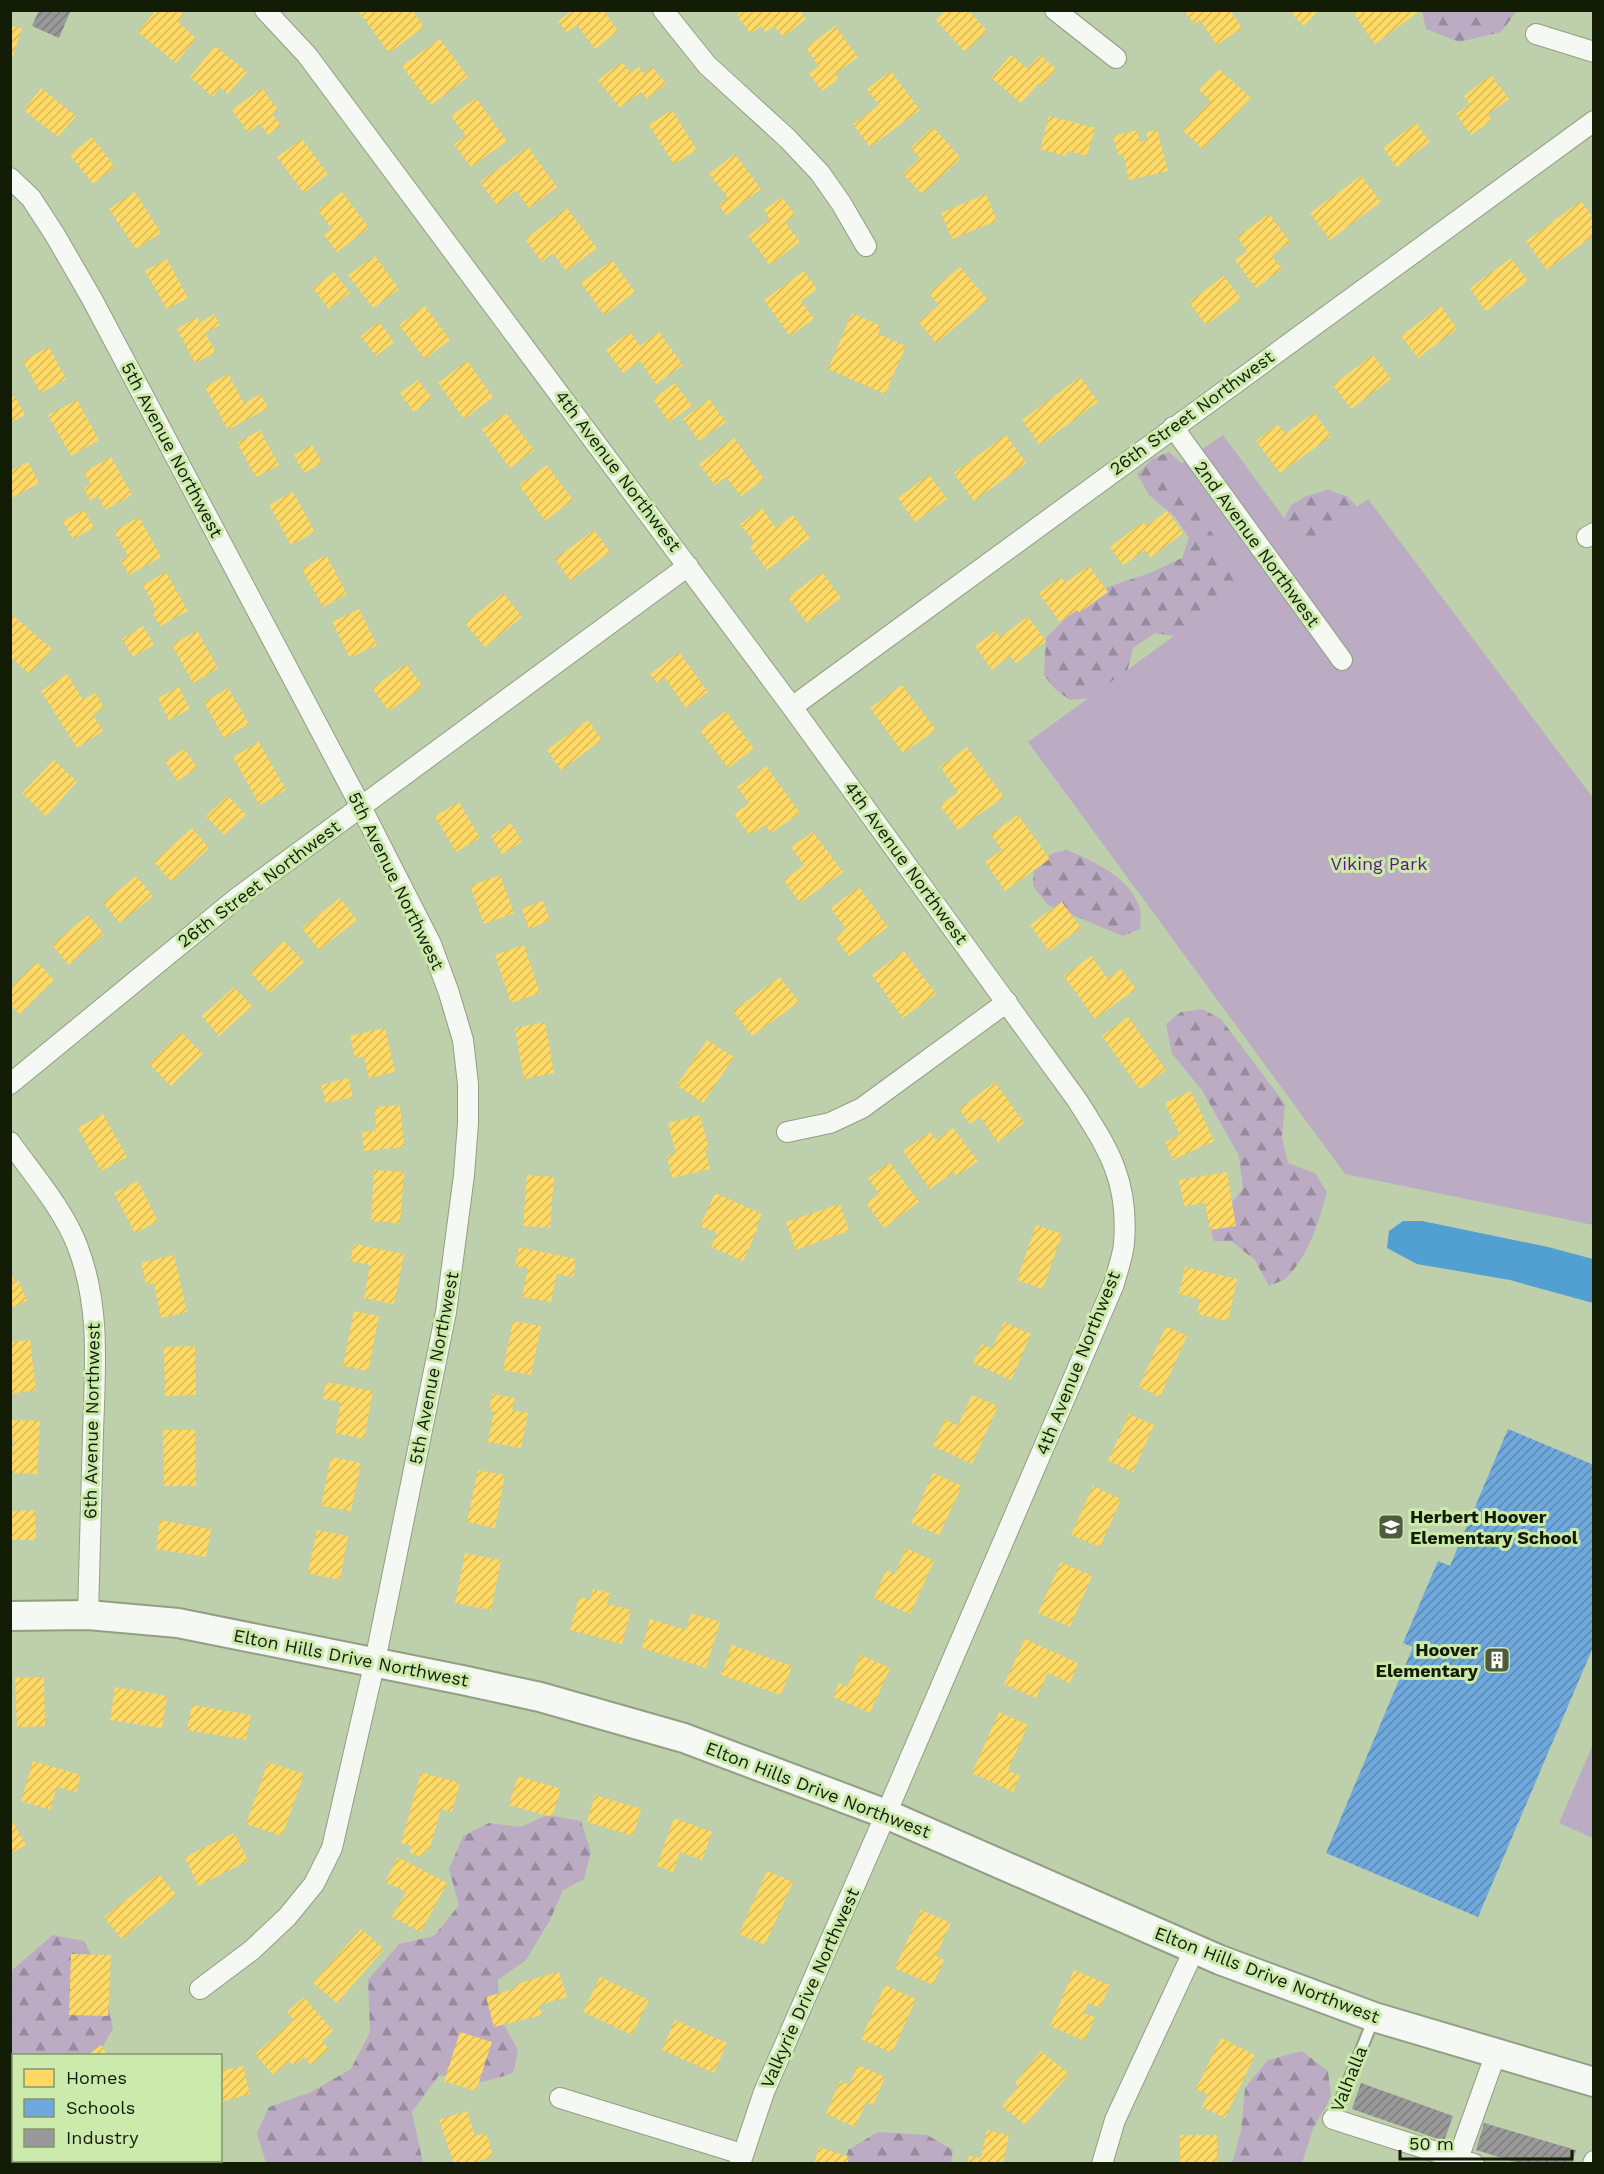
<svg xmlns="http://www.w3.org/2000/svg" width="1604" height="2174" font-family="'Work Sans',sans-serif">
  <defs>
    <pattern id="forest-firs" width="22" height="20" patternUnits="userSpaceOnUse" patternTransform="scale(1.5)"><rect width="22" height="20" fill="#bbacc4"/><path d="M5 1l3.5 6h-7zM16 11l3.5 6h-7z" fill="#978b9d"/></pattern>
    <pattern id="homes-hatch" width="6" height="6" patternUnits="userSpaceOnUse" patternTransform="scale(1.5)"><rect width="6" height="6" fill="#ffd966"/><path d="M-1 1l2-2M0 6l6-6M5 7l2-2" fill="none" stroke="#daba57"/></pattern>
    <pattern id="schools-hatch" width="6" height="6" patternUnits="userSpaceOnUse" patternTransform="scale(1.5)"><rect width="6" height="6" fill="#6fa8dc"/><path d="M-1 1l2-2M0 6l6-6M5 7l2-2" fill="none" stroke="#5a88b0"/></pattern>
    <pattern id="industry-hatch" width="6" height="6" patternUnits="userSpaceOnUse" patternTransform="scale(1.5)"><rect width="6" height="6" fill="#999"/><path d="M-1 1l2-2M0 6l6-6M5 7l2-2" fill="none" stroke="#7c7c7b"/></pattern>
  </defs>
  <rect width="100%" height="100%" fill="#becfac"/>
  <!-- forest -->
  <path fill="url(#forest-firs)" d="M1422,11V10L1517,11L1501,32L1459,42L1426,29Z
    M1169,452L1188,469L1263,579L1185,638L1155,633L1133,648L1125,681L1102,697L1070,700L1056,690L1044,675L1046,638L1067,617L1108,587L1150,573L1182,558L1189,538L1176,518L1149,495L1137,474L1152,459Z
    M1328,490L1347,496L1366,516L1383,615L1279,528L1291,505L1306,496Z
    M1067,850C1094,862 1128,876 1139,906C1142,912 1140,922 1140,929L1123,936L1048,905L1033,886L1034,868L1053,853Z
    M1202,1009L1221,1019L1285,1104L1282,1137L1288,1163L1315,1173L1327,1192C1319,1221 1309,1256 1286,1278C1282,1282 1274,1283 1269,1286L1255,1260L1231,1241H1214L1208,1221L1225,1210L1243,1189L1239,1156L1202,1090L1172,1054L1166,1024L1181,1012Z
    M547,1815L581,1821L591,1852L584,1879L563,1890L550,1920L526,1960L498,1980L499,2016L518,2050L513,2073L483,2082L439,2075L412,2112L423,2163H266L257,2133L269,2107L311,2092L351,2069L370,2032L368,1980L399,1944L434,1936L459,1905L449,1869L463,1836L489,1823L521,1827Z
    M53,1935L84,1941L102,1975L113,2028L98,2055L14,2056V2160H202L205,2163L11,2164V1971Z
    M1302,2051L1328,2071L1331,2096L1313,2129L1302,2163H1232L1241,2131L1245,2088L1268,2060Z
    M878,2132L927,2135L953,2150L951,2163L845,2164L848,2150Z"/>
  <!-- park -->
  <path fill="#bbacc4" d="M1223,435L1304,545L1368,499L1593,798V1225L1345,1174L1028,742L1247,583L1169,472Z
    M1593,1744V1838L1559,1823Z"/>
  <!-- water -->
  <path fill="#529fd2" d="M1403,1221H1422L1548,1247L1593,1259V1303L1510,1280L1417,1264L1387,1248L1389,1231Z"/>
  <!-- homes -->
  <path fill="url(#homes-hatch)" d="M156,10H178L184,15L178,22L196,38L176,63L138,32Z
    M358,10H412L424,27L389,53Z
    M573,10H603L618,31L595,49L577,25L566,32L558,21Z
    M742,10H800L806,19L783,37L774,26L766,32L761,26L751,34L737,15Z
    M946,10H968L987,31L965,52L936,20Z
    M1184,10H1230L1242,28L1217,45L1200,20L1194,24Z
    M1288,10H1319L1304,26Z
    M1351,10H1421L1375,44Z
    M10,25L22,29L11,61H10Z
    M835,26L858,57L835,74L839,79L822,91L809,74L819,66L806,48Z
    M440,39L468,77L431,105L402,66Z
    M215,46L247,72L228,94L220,87L213,97L190,77Z
    M1011,55L1028,69L1040,55L1056,69L1042,86L1039,83L1021,103L991,78Z
    M622,62L631,73L639,67L644,74L652,67L666,84L647,99L641,92L620,108L598,80Z
    M1219,69L1251,98L1203,149L1183,131L1211,101L1199,90Z
    M891,71L920,110L870,147L853,124L879,105L867,89Z
    M1491,75L1509,99L1488,114L1492,120L1471,135L1456,114L1470,104L1464,96Z
    M41,88L76,116L58,137L24,110Z
    M262,88L278,110L272,114L281,126L268,135L260,124L248,132L232,110Z
    M476,98L507,141L471,167L454,144L466,136L451,116Z
    M672,110L697,150L674,164L649,125Z
    M1049,116L1095,128L1087,156L1068,151L1066,156L1040,149Z
    M1416,123L1430,142L1397,167L1383,148Z
    M933,127L961,158L922,194L903,174L920,158L911,148Z
    M1137,130L1140,142L1148,140L1146,132L1157,130L1168,171L1129,180L1123,154L1118,155L1113,136Z
    M92,137L115,167L93,184L70,155Z
    M302,139L328,174L304,193L277,157Z
    M528,147L557,187L529,208L516,190L497,205L480,182Z
    M735,154L761,189L726,215L719,205L728,198L709,174Z
    M1361,176L1381,202L1330,240L1310,213Z
    M135,192L161,233L136,249L109,209Z
    M342,192L369,228L337,252L324,235L332,229L318,210Z
    M986,194L997,221L952,239L941,213Z
    M782,197L795,215L785,222L800,242L770,265L748,236L770,219L764,210Z
    M1581,201L1594,219V235L1547,270L1526,241Z
    M567,208L597,248L566,271L553,253L542,262L525,239Z
    M1269,214L1290,242L1272,256L1282,269L1256,288L1235,260L1247,251L1237,237Z
    M375,256L399,289L373,308L348,275Z
    M1511,258L1528,281L1486,311L1470,288Z
    M167,259L188,298L167,309L145,271Z
    M612,260L635,292L604,315L581,283Z
    M960,267L988,300L936,343L919,322L939,305L929,293Z
    M804,271L817,289L801,301L814,319L790,336L764,300Z
    M334,272L350,293L329,309L313,288Z
    M1224,276L1241,299L1206,325L1189,302Z
    M425,306L450,340L425,359L399,325Z
    M1441,306L1457,329L1418,358L1401,336Z
    M852,313L881,326L878,334L906,346L885,394L828,369Z
    M214,314L220,325L205,333L216,352L195,363L177,329L197,317L200,323Z
    M379,322L394,342L376,356L361,336Z
    M630,332L640,346L659,332L683,365L656,384L640,361L623,373L606,350Z
    M49,347L66,379L41,393L23,361Z
    M1373,355L1391,379L1351,409L1333,385Z
    M467,361L493,397L464,419L438,383Z
    M228,374L244,403L261,394L268,408L228,430L205,387Z
    M1080,377L1098,402L1040,445L1022,420Z
    M418,380L432,398L414,412L400,393Z
    M675,383L692,406L669,422L653,399Z
    M15,396L25,415L10,423V398Z
    M709,399L726,422L699,441L683,419Z
    M77,400L99,440L71,456L48,415Z
    M506,413L534,450L510,468L482,430Z
    M1314,413L1331,436L1280,473L1256,441L1278,424L1285,434Z
    M260,430L279,465L256,477L237,443Z
    M1006,435L1026,463L974,501L954,473Z
    M734,438L764,479L741,496L726,477L715,485L699,464Z
    M312,445L322,463L304,473L294,455Z
    M111,457L132,495L105,510L98,496L90,500L84,488L91,484L84,472Z
    M28,462L39,483L10,499V471Z
    M547,465L573,500L545,521L519,485Z
    M929,475L947,499L915,522L898,498Z
    M293,492L315,532L291,545L269,505Z
    M762,508L776,528L793,515L810,538L767,570L750,547L755,543L740,524Z
    M84,510L94,528L73,539L63,521Z
    M1167,511L1183,533L1150,558L1145,550L1123,565L1110,547L1143,522L1146,526Z
    M139,517L161,557L129,575L121,560L128,556L114,531Z
    M594,530L610,552L571,581L555,559Z
    M326,555L347,594L323,607L302,569Z
    M1089,566L1108,592L1079,613L1077,610L1060,622L1039,593L1061,577L1065,583Z
    M166,572L188,611L160,626L152,612L156,610L143,585Z
    M822,572L841,598L807,623L788,597Z
    M503,593L522,617L485,647L465,623Z
    M359,609L377,645L350,658L332,622Z
    M10,613L52,649L30,674L10,657Z
    M1028,617L1046,641L1016,663L1010,656L992,670L975,646L995,631L1000,637Z
    M143,626L154,645L133,657L122,639Z
    M197,631L218,668L193,683L172,645Z
    M679,652L708,692L686,708L665,678L657,683L650,674Z
    M406,664L423,687L389,711L372,688Z
    M67,674L83,700L95,693L104,707L93,715L103,731L77,748L41,691Z
    M902,685L936,730L903,753L870,708Z
    M179,687L190,709L169,720L158,698Z
    M228,688L249,724L224,738L204,702Z
    M726,711L754,749L728,768L700,730Z
    M588,720L602,740L561,770L547,750Z
    M259,742L286,790L260,805L233,757Z
    M967,747L1004,797L958,830L940,805L958,792L940,767Z
    M185,749L197,768L177,781L165,761Z
    M54,760L77,782L46,816L22,793Z
    M766,766L800,813L771,833L765,825L750,835L734,814L749,803L737,787Z
    M228,796L246,815L224,835L206,816Z
    M459,802L480,838L456,852L435,816Z
    M1018,815L1050,859L1005,891L985,862L1002,850L991,834Z
    M511,823L522,842L502,854L491,836Z
    M192,828L209,848L172,882L154,862Z
    M813,832L843,872L800,903L784,880L804,865L791,847Z
    M500,875L514,913L484,924L470,886Z
    M136,876L153,896L120,923L103,903Z
    M859,887L888,927L849,956L835,937L846,929L831,908Z
    M340,898L357,920L319,950L302,928Z
    M543,901L550,920L529,929L522,909Z
    M1062,902L1081,928L1049,951L1030,925Z
    M88,915L104,934L69,965L52,945Z
    M284,941L304,962L270,993L250,972Z
    M524,945L540,993L511,1003L495,955Z
    M904,951L936,994L903,1018L872,975Z
    M1091,956L1108,979L1121,969L1136,989L1095,1019L1064,976Z
    M37,962L54,980L20,1014L10,1005V988Z
    M780,977L799,1002L752,1036L733,1011Z
    M234,987L252,1006L219,1036L202,1016Z
    M1128,1017L1166,1070L1140,1089L1102,1036Z
    M545,1022L554,1073L524,1079L515,1028Z
    M385,1028L395,1072L369,1078L364,1057L355,1058L350,1036Z
    M181,1032L203,1054L171,1086L149,1064Z
    M707,1040L734,1057L703,1103L677,1085Z
    M348,1078L353,1097L326,1103L321,1085Z
    M995,1082L1024,1123L998,1142L980,1117L970,1124L959,1109Z
    M1191,1091L1214,1141L1173,1160L1165,1142L1180,1135L1165,1103Z
    M400,1105L404,1147L364,1151L362,1132L376,1131L375,1107Z
    M103,1114L127,1157L101,1171L78,1128Z
    M700,1115L709,1149L705,1150L710,1169L672,1178L667,1156L676,1153L668,1123Z
    M953,1128L978,1161L957,1176L954,1172L930,1189L903,1151L930,1132L936,1140Z
    M890,1163L919,1202L884,1228L866,1203L879,1194L868,1178Z
    M374,1170L404,1172L400,1223L371,1221Z
    M1227,1172L1236,1226L1210,1230L1205,1203L1184,1206L1179,1180Z
    M527,1175L554,1177L550,1228L523,1226Z
    M138,1181L158,1221L135,1233L114,1193Z
    M715,1193L762,1214L756,1227L758,1228L743,1261L711,1247L717,1233L700,1226Z
    M840,1204L849,1231L796,1250L786,1222Z
    M1036,1225L1062,1234L1043,1289L1017,1280Z
    M354,1244L404,1254L394,1304L364,1298L370,1265L350,1261Z
    M519,1247L576,1259L573,1277L557,1274L551,1302L522,1297L528,1268L515,1266Z
    M174,1255L187,1312L161,1318L154,1283L146,1284L141,1263Z
    M1185,1267L1237,1279L1228,1321L1197,1314L1200,1299L1179,1294Z
    M11,1272L15,1283L19,1281L27,1301L10,1308Z
    M354,1311L379,1316L368,1371L343,1366Z
    M513,1321L541,1326L531,1375L503,1370Z
    M1004,1322L1031,1334L1011,1380L973,1363L982,1344L992,1349Z
    M1166,1326L1187,1336L1160,1397L1139,1387Z
    M30,1340L36,1390L10,1394V1342Z
    M195,1346L196,1395L165,1396L164,1347Z
    M326,1382L373,1391L364,1439L335,1433L341,1402L323,1399Z
    M492,1394L515,1398L512,1410L528,1413L521,1448L488,1442L494,1411L489,1410Z
    M972,1395L998,1406L972,1464L933,1446L945,1419L958,1426Z
    M1129,1414L1154,1425L1133,1472L1108,1461Z
    M10,1420L40,1421L37,1474L11,1473L13,1439H10Z
    M163,1430H195L196,1486H164Z
    M331,1457L361,1463L351,1511L321,1506Z
    M478,1470L505,1475L495,1528L467,1522Z
    M933,1473L962,1486L939,1535L911,1523Z
    M1093,1486L1121,1499L1100,1547L1071,1535Z
    M35,1510L36,1540H10V1511Z
    M160,1520L211,1529L206,1557L156,1549Z
    M317,1530L348,1536L340,1580L308,1573Z
    M906,1548L934,1561L910,1614L874,1598L886,1570L895,1574Z
    M465,1553L501,1560L491,1610L455,1603Z
    M1061,1562L1092,1576L1070,1627L1038,1613Z
    M593,1589L610,1593L607,1604L631,1610L622,1644L570,1630L579,1597L590,1600Z
    M691,1613L720,1622L706,1668L642,1648L650,1619L686,1630Z
    M1025,1639L1078,1663L1070,1683L1048,1673L1036,1698L1004,1684Z
    M732,1645L792,1666L781,1695L721,1675Z
    M861,1655L890,1668L870,1713L833,1697L839,1683L847,1687Z
    M44,1677L45,1726L17,1727L15,1678Z
    M115,1687L167,1696L162,1728L110,1720Z
    M192,1705L251,1715L246,1740L187,1730Z
    M999,1712L1028,1725L1008,1770L1020,1776L1013,1792L972,1773Z
    M33,1761L81,1775L76,1792L57,1787L50,1810L21,1801Z
    M268,1762L304,1774L282,1836L246,1824Z
    M421,1772L460,1783L452,1812L441,1809L429,1851L425,1850L423,1857L410,1853L412,1846L401,1843Z
    M518,1776L561,1789L552,1817L509,1805Z
    M595,1795L641,1809L633,1836L587,1822Z
    M10,1817L26,1845L10,1854Z
    M674,1818L712,1832L702,1860L680,1852L673,1872L657,1866Z
    M234,1833L248,1861L198,1886L185,1857Z
    M398,1857L447,1883L421,1932L392,1917L406,1892L385,1882Z
    M767,1871L793,1882L765,1945L739,1934Z
    M159,1874L176,1895L122,1939L104,1917Z
    M921,1910L951,1923L936,1956L944,1960L933,1985L895,1968Z
    M361,1929L384,1949L337,2003L313,1983Z
    M71,1954L111,1955L108,2016L69,2015Z
    M1074,1970L1110,1985L1100,2008L1088,2003L1084,2013L1095,2017L1085,2041L1050,2026Z
    M559,1972L567,1997L539,2005L542,2015L494,2027L486,1997L517,1988L516,1984Z
    M600,1977L649,2000L632,2035L583,2012Z
    M885,1985L916,1999L892,2053L861,2039Z
    M304,1997L333,2031L322,2041L329,2049L311,2065L304,2057L293,2066L289,2061L273,2075L255,2054L294,2020L287,2012Z
    M675,2020L727,2043L714,2073L662,2050Z
    M460,2032L492,2042L476,2091L444,2081Z
    M1221,2038L1255,2055L1225,2118L1202,2107L1208,2095L1196,2089Z
    M101,2045L108,2056H87Z
    M1041,2051L1069,2074L1025,2125L1002,2106L1019,2086L1015,2083Z
    M858,2065L885,2077L873,2105L866,2102L855,2127L826,2114L840,2081L849,2085Z
    M243,2066L250,2094L220,2102V2071Z
    M467,2111L475,2136L486,2133L493,2156L471,2164H454L439,2120Z
    M987,2130L1009,2135L1003,2164H968L969,2156L981,2158Z
    M1180,2135H1217V2164H1180Z
    M819,2147L849,2157L847,2164H814Z"/>
  <!-- schools -->
  <path fill="url(#schools-hatch)" d="M1508,1429L1594,1465V1645L1478,1917L1326,1853L1413,1647L1403,1643L1438,1561L1450,1566Z"/>
  <!-- industry -->
  <path fill="url(#industry-hatch)" d="M39,10H71L59,38L32,26Z
    M1361,2083L1453,2116L1444,2141L1352,2109Z
    M1484,2123L1576,2150L1572,2164H1522L1476,2150Z"/>
  <g fill="none" stroke-linecap="round" stroke-linejoin="round">
    <defs>
      <path id="lane" d="M1333,2119L1374,2018"/>
      <path id="street" d="M265,10L307,55L792,707L1077,1100C1109,1150 1129,1181 1124,1243C1123,1257 1117,1271 1114,1284L886,1814L764,2092L740,2164
        M663,10L707,65L788,139L820,173L841,203L866,246
        M1055,10L1116,58
        M1536,34L1594,52
        M10,178L31,198L55,235L92,299L361,807L431,944L449,993L463,1040L468,1084V1123L464,1175L446,1312L375,1661L332,1848L314,1884L287,1917L252,1950L200,1989
        M1173,427L1342,660
        M1587,537L1594,533
        M792,707L1594,121
        M10,1084L237,898L688,566
        M787,1132L830,1123L862,1108L1007,1002
        M10,1142C32,1173 63,1209 77,1245C101,1306 95,1369 93,1433C91,1494 90,1554 88,1615
        M560,2098L742,2154
        M1333,2119L1474,2164
        M1458,2159L1496,2053
        M1102,2164L1115,2120L1194,1950
        M1593,2164L1594,2161"/>
      <path id="secondary" d="M10,1616L88,1615L178,1623L462,1680L540,1697L684,1738L886,1814L1220,1960L1374,2017L1594,2082"/>
    </defs>
    <!-- lane casing -->
    <use href="#lane" stroke="#919f83" stroke-width="14"/>
    <!-- street casing -->
    <use href="#street" stroke="#919f83" stroke-width="22"/>
    <!-- secondary casing -->
    <use href="#secondary" stroke="#919f83" stroke-width="32"/>
    <!-- lane -->
    <use href="#lane" stroke="#f5f8f3" stroke-width="10"/>
    <!-- street -->
    <use href="#street" stroke="#f5f8f3" stroke-width="20"/>
    <!-- secondary -->
    <use href="#secondary" stroke="#f5f8f3" stroke-width="28"/>
  </g>
  <!-- icons -->
  <defs>
    <symbol id="school-square" viewBox="-11 -11 22 22"><rect x="-9" y="-9" width="18" height="18" rx="4" fill="#4f5b3f" stroke="#cbeaab"/><path d="M0-5L7-2L0 1L-7-2ZM-4 1L0 2.5L4 1V4Q0 6-4 4Z" fill="#fff"/></symbol>
    <symbol id="building-square" viewBox="-11 -11 22 22"><rect x="-9" y="-9" width="18" height="18" rx="4" fill="#4f5b3f" stroke="#cbeaab"/><path d="M-4-6H4V6H1V3H-1V6H-4ZM-2.5-4.3h1.7v1.8h-1.7ZM.8-4.3h1.7v1.8H.8ZM-2.5-1h1.7V.8h-1.7ZM.8-1h1.7V.8H.8Z" fill="#fff"/></symbol>
  </defs>
  <g fill-rule="evenodd">
    <use href="#school-square" x="1376" y="1512" width="30" height="30"/>
    <use href="#building-square" x="1482" y="1645" width="30" height="30"/>
  </g>
  <g text-anchor="middle" stroke-width="6" stroke-linejoin="round" paint-order="stroke">
    <!-- street labels -->
    <g font-size="18" fill="#131d05" stroke="#cbeaab">
      <text transform="translate(1192 413) rotate(-36)" y="6">26th Street Northwest</text>
      <text transform="translate(172 450) rotate(62)" y="6">5th Avenue Northwest</text>
      <text transform="translate(618 471) rotate(53)" y="6">4th Avenue Northwest</text>
      <text transform="translate(1257 544) rotate(54)" y="6">2nd Avenue Northwest</text>
      <text transform="translate(906 863) rotate(54)" y="6">4th Avenue Northwest</text>
      <text transform="translate(396 881) rotate(64)" y="6">5th Avenue Northwest</text>
      <text transform="translate(259 884) rotate(-37)" y="6">26th Street Northwest</text>
      <text transform="translate(1078 1363) rotate(-68)" y="6">4th Avenue Northwest</text>
      <text transform="translate(434 1368) rotate(-79)" y="6">5th Avenue Northwest</text>
      <text transform="translate(92 1421) rotate(-89)" y="6">6th Avenue Northwest</text>
      <text transform="translate(351 1658) rotate(11)" y="6">Elton Hills Drive Northwest</text>
      <text transform="translate(818 1790) rotate(21)" y="6">Elton Hills Drive Northwest</text>
      <text transform="translate(1267 1975) rotate(21)" y="6">Elton Hills Drive Northwest</text>
      <text transform="translate(810 1988) rotate(-66)" y="6">Valkyrie Drive Northwest</text>
      <text transform="translate(1349 2079) rotate(-68)" y="6">Valhalla</text>
    </g>
    <!-- park labels -->
    <g font-size="18" fill="#561b79" stroke="#cbeaab">
      <text x="1379" y="870">Viking Park</text>
    </g>
    <!-- poi labels -->
    <g font-size="18" font-weight="bold" fill="#131d05" stroke="#cbeaab" text-anchor="start">
      <text x="1410" y="1523">Herbert Hoover<tspan x="1410" dy="21">Elementary School</tspan></text>
      <text x="1478" y="1656" text-anchor="end">Hoover<tspan x="1478" dy="21">Elementary</tspan></text>
    </g>
  </g>
  <!-- border -->
  <rect width="1604" height="2174" fill="none" stroke="#131d05" stroke-width="24"/>
  <!-- legend -->
  <rect x="12" y="2054" width="210" height="108" fill="#cbeaab" stroke="#819869" stroke-width="1.5"/>
  <rect x="24" y="2069" width="30" height="18" fill="#ffd966" stroke="#819869" stroke-width="1.5"/>
  <text x="66" y="2084" font-size="18" fill="#131d05">Homes</text>
  <rect x="24" y="2099" width="30" height="18" fill="#6fa8dc" stroke="#819869" stroke-width="1.5"/>
  <text x="66" y="2114" font-size="18" fill="#131d05">Schools</text>
  <rect x="24" y="2129" width="30" height="18" fill="#999999" stroke="#819869" stroke-width="1.5"/>
  <text x="66" y="2144" font-size="18" fill="#131d05">Industry</text>
  <!-- scale -->
  <path d="M1400 2150v9h172v-9" fill="none" stroke="#131d05" stroke-width="3"/>
  <text x="1409" y="2150" font-size="18" fill="#131d05" stroke="#cbeaab" stroke-width="4.5" paint-order="stroke">50 m</text>
</svg>
